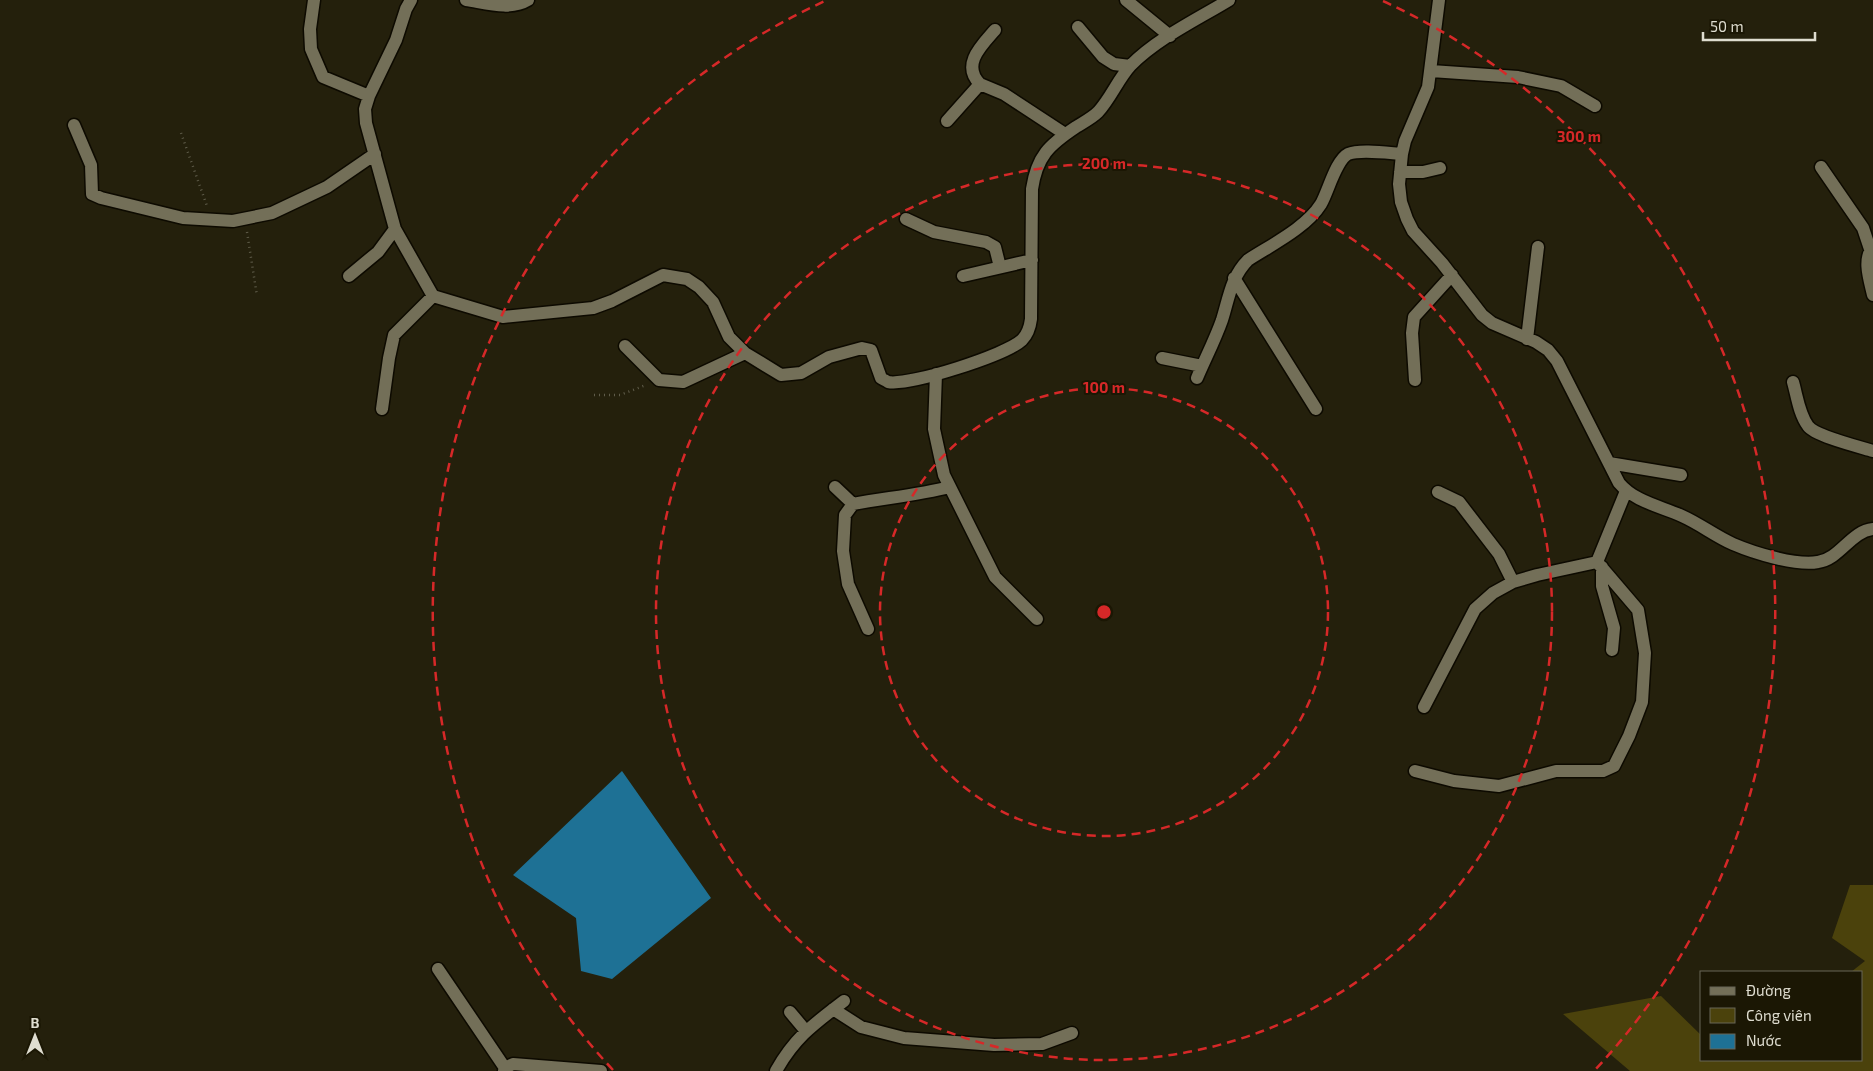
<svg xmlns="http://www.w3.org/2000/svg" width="1873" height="1071" font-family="'Exo 2',sans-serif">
  <rect width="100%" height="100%" fill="#24200c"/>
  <!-- green -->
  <path fill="#4b420c" d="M1850,885H1873V1071H1630L1563,1014L1661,996L1702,1036V1060H1862V972H1851L1865,961L1832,938Z"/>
  <!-- water -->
  <path fill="#1e7195" d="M622,771L711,898L612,979L581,971L576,918L513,875Z"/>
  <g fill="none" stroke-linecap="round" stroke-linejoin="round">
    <defs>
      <path id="minor" d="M314,0L310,29L311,49L323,77L369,96
        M411,0L406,9L396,40L369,96L365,109L366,123L395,229L433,296L503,317L593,308L612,301L663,275L687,279L699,287L713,302L729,337L745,353L781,375L801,373L829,357L862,348L871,350L881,378C882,379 887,381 888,382C910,386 1006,355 1022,340C1028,334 1030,327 1031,319L1032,189C1037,156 1049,145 1076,127C1084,122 1092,118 1098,112C1111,98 1118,79 1131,65C1158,38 1196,20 1229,0
        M466,0C486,3 510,11 528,0
        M1126,0L1170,36
        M1439,0L1428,87L1405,141L1402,154L1399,184L1401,202L1407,219L1413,231L1442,263L1482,315L1492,323L1536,342L1548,350L1557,361L1619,483C1635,502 1660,506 1682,516C1700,524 1715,536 1733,544C1754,553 1796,566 1818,562C1840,559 1851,531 1873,529
        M1078,27L1103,57L1114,64L1130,66
        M1431,71L1518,77L1561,86L1595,106
        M980,84C961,65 981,46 995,30
        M947,121L980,84L1004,94L1065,134
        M74,125L91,165L92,194L101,198L183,218L233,221L272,213L327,187L375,154
        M1821,167L1863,228L1870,249
        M1400,172H1423L1440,168
        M906,219L934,232L986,242L995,247L1000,267
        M1873,247C1862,259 1870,281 1873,295
        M349,276L378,252L395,229
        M963,276L1032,260
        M1234,278L1316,409
        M1527,339L1538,247
        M625,346L659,380L683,382L745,353
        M1162,358L1202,366
        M936,374L934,429L944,475L995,577L1037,619
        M1197,378C1205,359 1215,340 1222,320C1229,298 1231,277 1248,260C1271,245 1306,228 1321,204C1328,192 1336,160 1348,154C1360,149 1388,153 1402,154
        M1415,380L1412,333L1414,317L1452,275
        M1793,382C1797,396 1799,414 1808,426C1815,436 1860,447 1873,451
        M382,409L389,358L394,335L433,296
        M1609,463L1681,475
        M835,487L853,504
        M1438,492L1459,502L1499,554L1513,582
        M1602,567V586L1614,628L1612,650
        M868,629L848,584L843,551L845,515L853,504C885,498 918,495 950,487
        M1424,707L1475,609L1493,593L1513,582L1537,575L1597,562L1626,491
        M1415,771L1454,781L1499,786L1556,771H1603L1614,766L1629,736L1642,702L1645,653L1638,610L1597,562
        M438,969L505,1068
        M833,1009L861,1027L904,1038L994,1045L1042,1044L1072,1033
        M790,1012L805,1030
        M504,1071L505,1068L513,1064L601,1071
        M776,1071C795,1037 814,1024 844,1001"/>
    </defs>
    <!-- minor casing -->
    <use href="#minor" stroke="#0d0a00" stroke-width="15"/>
    <!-- path -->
    <path stroke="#5f5c4a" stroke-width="2.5" stroke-dasharray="1 4" stroke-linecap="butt" d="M181,133L207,206
      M247,232L257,296
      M594,395H620L646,385"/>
    <!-- minor -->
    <use href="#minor" stroke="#736f58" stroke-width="12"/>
  </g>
  <!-- distance rings -->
  <g fill="none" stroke="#d62828" stroke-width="2.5" stroke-dasharray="9 6">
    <circle cx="1104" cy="612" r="224"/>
    <circle cx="1104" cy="612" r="448"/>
    <path d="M613 1070A672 672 0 0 1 825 1M1383 1A672 672 0 0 1 1595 1070"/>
  </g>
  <circle cx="1104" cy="612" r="8" fill="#d62828" stroke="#1b1704" stroke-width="2.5"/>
  <g font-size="15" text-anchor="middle" font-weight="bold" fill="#d62828" stroke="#1b1704" stroke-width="4" stroke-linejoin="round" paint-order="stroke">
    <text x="1579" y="142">300 m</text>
    <text x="1104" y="169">200 m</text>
    <text x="1104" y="393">100 m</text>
  </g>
  <!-- legend -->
  <rect x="1700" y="971" width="162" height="90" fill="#1b1704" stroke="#696656"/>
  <rect x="1710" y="987" width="25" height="8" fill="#736f58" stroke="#696656"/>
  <text x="1746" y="996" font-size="15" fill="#dfddd0">Đường</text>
  <rect x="1710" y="1008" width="25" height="15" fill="#4b420c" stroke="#696656"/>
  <text x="1746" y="1021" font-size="15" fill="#dfddd0">Công viên</text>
  <rect x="1710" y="1034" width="25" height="15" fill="#1e7195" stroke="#696656"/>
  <text x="1746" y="1046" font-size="15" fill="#dfddd0">Nước</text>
  <!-- north arrow -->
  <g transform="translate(35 1036)" stroke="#1b1704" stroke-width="4" paint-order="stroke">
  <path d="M0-4L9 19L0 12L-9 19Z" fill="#dfddd0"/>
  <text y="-8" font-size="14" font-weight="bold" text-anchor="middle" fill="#dfddd0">B</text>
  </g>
  <!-- scale -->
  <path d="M1703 32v8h112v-8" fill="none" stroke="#dfddd0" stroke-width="2.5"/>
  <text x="1710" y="32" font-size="15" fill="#dfddd0" stroke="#1b1704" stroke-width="4" paint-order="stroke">50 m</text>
</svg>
